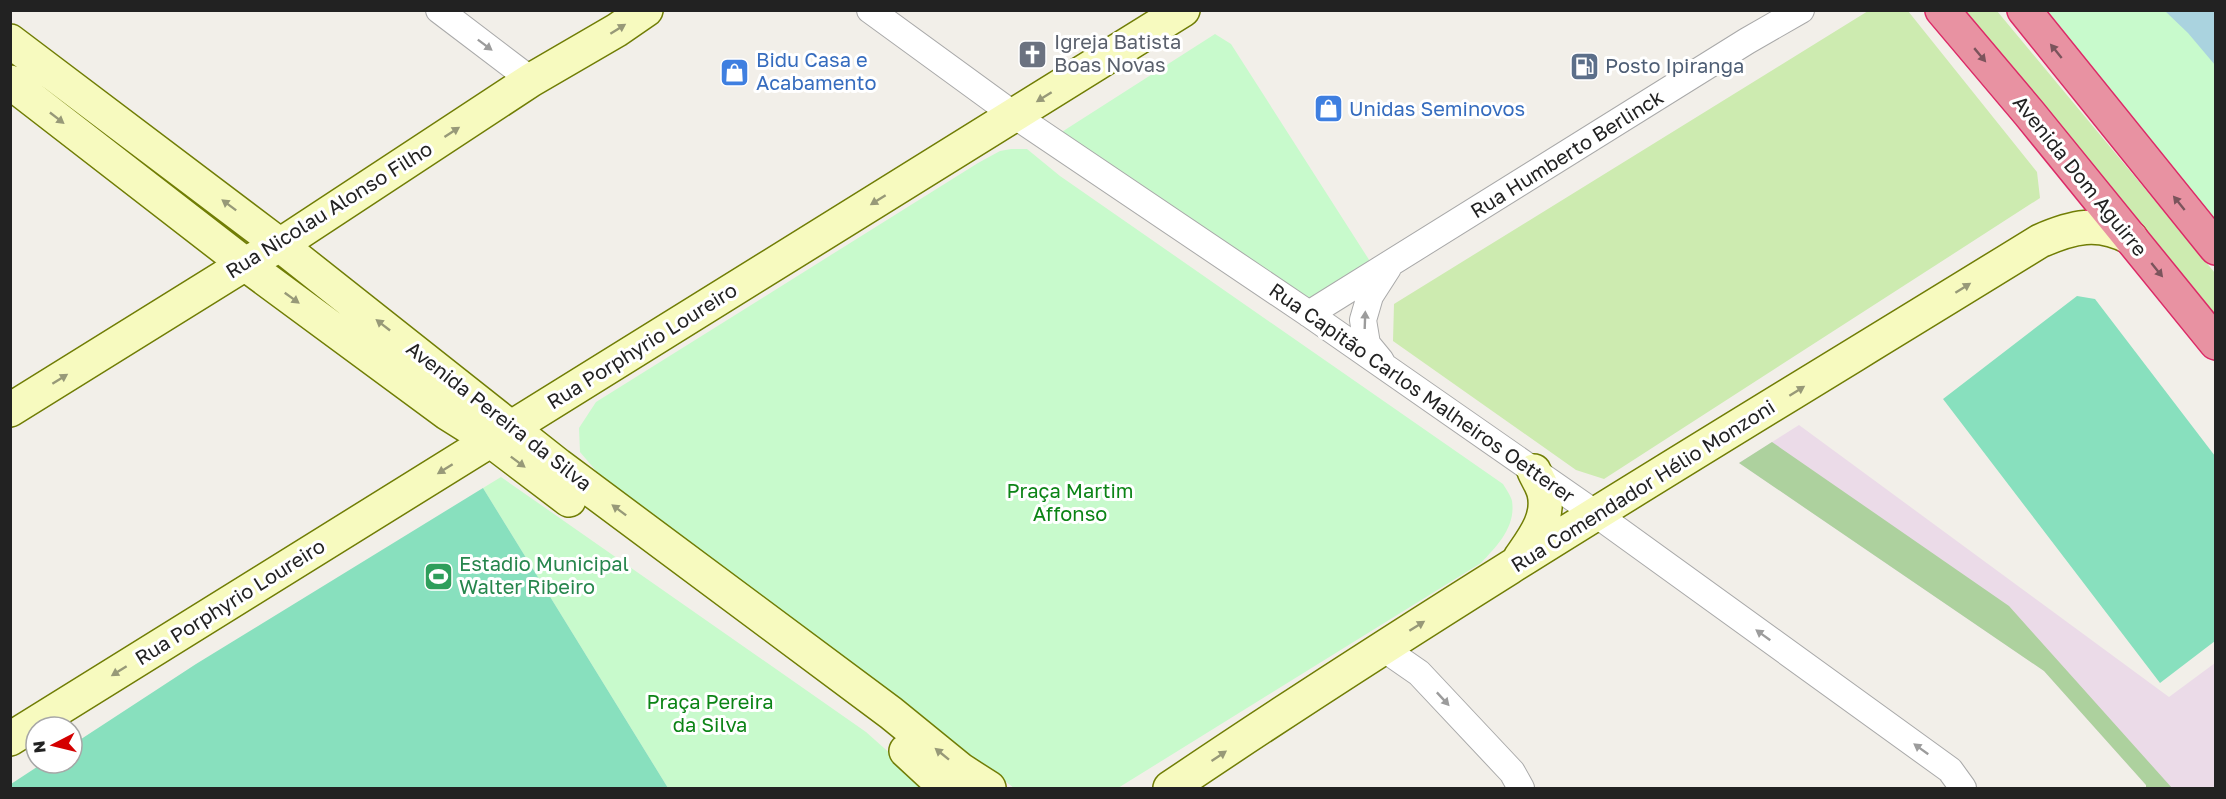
<svg xmlns="http://www.w3.org/2000/svg" width="2226" height="799" font-family="'Golos Text',sans-serif">
  <rect width="100%" height="100%" fill="#f2efe9"/>
  <!-- industrial -->
  <path fill="#ebdbe8" d="M1799,425L2169,697L2215,663V788H2146V785L2044,671L1739,463Z"/>
  <!-- grass -->
  <path fill="#cdebb0" d="M1868,11H1908L2037,172L2040,198L1604,479L1576,470L1393,341L1394,304Z
    M1963,11H1997L2215,273V319Z"/>
  <!-- forest -->
  <path fill="#add19e" d="M1772,442L2009,606L2172,788H2146V785L2044,671L1739,463Z"/>
  <!-- park -->
  <path fill="#c8facc" d="M2043,11H2215V222Z
    M1215,34L1231,44L1373,266L1310,306L1057,135Z
    M1011,149H1027L1060,176L1503,484C1506,489 1511,496 1512,501C1516,527 1497,546 1481,563L1118,788H1014L639,505L597,472L580,452L579,428L596,402L978,163L1000,151Z
    M501,477L866,732L929,788H668L483,488Z"/>
  <!-- pitch -->
  <path fill="#88e0be" d="M2077,296L2095,299L2215,456V641L2160,683L1943,399Z
    M483,488L668,788H11V784L43,763H72V745L196,664Z"/>
  <!-- water -->
  <path fill="#aad3df" d="M2165,11H2215V65L2188,33Z"/>
  <g fill="none" stroke-linecap="round" stroke-linejoin="round">
    <defs>
      <path id="street" d="M439,10L531,80
        M870,10L1014,115L1309,314L1596,514L1950,770L1963,788
        M1309,314L1747,41L1801,10
        M1381,361L1367,344L1363,320L1370,296L1388,268
        M1383,648L1419,673L1512,772L1521,788"/>
      <path id="secondary" d="M10,41L280,245L558,465L891,713L961,770L989,788
        M10,82L245,264L447,413L490,440L569,500
        M10,410L245,264L280,245L531,80L617,30L646,10
        M1520,558C1533,539 1550,518 1544,493C1542,485 1537,478 1534,471
        M10,739L1183,10
        M906,751L946,788
        M1170,788C1454,596 1748,421 2040,241C2072,227 2098,220 2131,238"/>
      <path id="highway" d="M1942,10L2029,113L2216,343
        M2024,10L2216,248"/>
    </defs>
    <!-- street casing -->
    <use href="#street" stroke="#a9a9a9" stroke-width="28"/>
    <!-- secondary casing -->
    <use href="#secondary" stroke="#707d05" stroke-width="36"/>
    <!-- highway casing -->
    <use href="#highway" stroke="#dc2a67" stroke-width="36"/>
    <!-- street -->
    <use href="#street" stroke="#fff" stroke-width="26"/>
    <!-- secondary -->
    <use href="#secondary" stroke="#f7fabf" stroke-width="33"/>
    <!-- highway -->
    <use href="#highway" stroke="#e892a2" stroke-width="33"/>
  </g>
  <!-- one-way arrows -->
  <defs><path id="oneway-solid" d="M-6-.8H1V-3.2L6.5 0L1 3.2V.8H-6Z" transform="scale(1.5)"/></defs>
  <g fill="#979978">
    <use href="#oneway-solid" transform="translate(618 29) rotate(-32)"/>
    <use href="#oneway-solid" transform="translate(1044 97) rotate(148)"/>
    <use href="#oneway-solid" transform="translate(57 118) rotate(38)"/>
    <use href="#oneway-solid" transform="translate(452 132) rotate(-33)"/>
    <use href="#oneway-solid" transform="translate(878 200) rotate(148)"/>
    <use href="#oneway-solid" transform="translate(229 205) rotate(-143)"/>
    <use href="#oneway-solid" transform="translate(1963 288) rotate(-32)"/>
    <use href="#oneway-solid" transform="translate(292 298) rotate(36)"/>
    <use href="#oneway-solid" transform="translate(383 325) rotate(-142)"/>
    <use href="#oneway-solid" transform="translate(60 379) rotate(-32)"/>
    <use href="#oneway-solid" transform="translate(1797 391) rotate(-32)"/>
    <use href="#oneway-solid" transform="translate(518 462) rotate(37)"/>
    <use href="#oneway-solid" transform="translate(445 469) rotate(148)"/>
    <use href="#oneway-solid" transform="translate(619 510) rotate(-143)"/>
    <use href="#oneway-solid" transform="translate(1417 626) rotate(-32)"/>
    <use href="#oneway-solid" transform="translate(119 671) rotate(148)"/>
    <use href="#oneway-solid" transform="translate(942 754) rotate(-141)"/>
    <use href="#oneway-solid" transform="translate(1219 756) rotate(-34)"/>
  </g>
  <g fill="#9c9c9c">
    <use href="#oneway-solid" transform="translate(485 45) rotate(37)"/>
    <use href="#oneway-solid" transform="translate(1365 320) rotate(-88)"/>
    <use href="#oneway-solid" transform="translate(1763 635) rotate(-144)"/>
    <use href="#oneway-solid" transform="translate(1443 699) rotate(47)"/>
    <use href="#oneway-solid" transform="translate(1921 749) rotate(-144)"/>
  </g>
  <g fill="#7b545c">
    <use href="#oneway-solid" transform="translate(2056 51) rotate(-129)"/>
    <use href="#oneway-solid" transform="translate(1980 55) rotate(50)"/>
    <use href="#oneway-solid" transform="translate(2179 203) rotate(-129)"/>
    <use href="#oneway-solid" transform="translate(2157 270) rotate(51)"/>
  </g>
  <!-- icons -->
  <defs>
    <symbol id="church-square" viewBox="-11 -11 22 22"><rect x="-9" y="-9" width="18" height="18" rx="4" fill="#6b7280" stroke="#fff"/><path d="M-1.2-6h2.4v3.5h3.3v2.4h-3.3V6h-2.4V-.1h-3.3v-2.4h3.3Z" fill="#fff"/></symbol>
    <symbol id="fuel-square" viewBox="-11 -11 22 22"><rect x="-9" y="-9" width="18" height="18" rx="4" fill="#5c6f8a" stroke="#fff"/><path d="M-5.5-6h7V0h2V4h1.3V-2.5L3-4.5l.8-.8L6-3V5H2.5V1h-1V6h-7ZM-4.2-4.7v3.2H.2V-4.7Z" fill="#fff"/></symbol>
    <symbol id="shop-square" viewBox="-11 -11 22 22"><rect x="-9" y="-9" width="18" height="18" rx="4" fill="#3f7fe0" stroke="#fff"/><path d="M-5-2.5h2.3a2.7 3.5 0 0 1 5.4 0H5L5.5 6h-11ZM-1.5-2.5h3a1.5 2.3 0 0 0-3 0Z" fill="#fff"/></symbol>
    <symbol id="stadium-square" viewBox="-11 -11 22 22"><rect x="-9" y="-9" width="18" height="18" rx="4" fill="#2e9e5b" stroke="#fff"/><path d="M0-5a6.5 5 0 1 0 0 10a6.5 5 0 1 0 0-10ZM-3.5-1.8h7v3.6h-7Z" fill="#fff"/></symbol>
  </defs>
  <g fill-rule="evenodd">
    <use href="#church-square" x="1016" y="38" width="33" height="33"/>
    <use href="#fuel-square" x="1568" y="50" width="33" height="33"/>
    <use href="#shop-square" x="718" y="56" width="33" height="33"/>
    <use href="#shop-square" x="1312" y="92" width="33" height="33"/>
    <use href="#stadium-square" x="422" y="560" width="33" height="33"/>
  </g>
  <g text-anchor="middle" stroke-width="6" stroke-linejoin="round" paint-order="stroke">
    <!-- worship labels -->
    <g font-size="20" fill="#5b616d" stroke="#fff" text-anchor="start">
      <text x="1054" y="49">Igreja Batista<tspan x="1054" dy="23">Boas Novas</tspan></text>
    </g>
    <!-- shop labels -->
    <g font-size="20" fill="#366cbe" stroke="#fff" text-anchor="start">
      <text x="756" y="67">Bidu Casa e<tspan x="756" dy="23">Acabamento</tspan></text>
      <text x="1349" y="116">Unidas Seminovos</text>
    </g>
    <!-- service labels -->
    <g font-size="20" fill="#4e5e75" stroke="#fff" text-anchor="start">
      <text x="1605" y="73">Posto Ipiranga</text>
    </g>
    <!-- street labels -->
    <g font-size="20" fill="#222" stroke="#fff">
      <text transform="translate(1567 154) rotate(-32)" y="7">Rua Humberto Berlinck</text>
      <text transform="translate(2080 176) rotate(51)" y="7">Avenida Dom Aguirre</text>
      <text transform="translate(329 210) rotate(-32)" y="7">Rua Nicolau Alonso Filho</text>
      <text transform="translate(642 346) rotate(-32)" y="7">Rua Porphyrio Loureiro</text>
      <text transform="translate(1422 393) rotate(35)" y="7">Rua Capitão Carlos Malheiros Oetterer</text>
      <text transform="translate(499 416) rotate(38)" y="7">Avenida Pereira da Silva</text>
      <text transform="translate(1643 486) rotate(-32)" y="7">Rua Comendador Hélio Monzoni</text>
      <text transform="translate(230 602) rotate(-32)" y="7">Rua Porphyrio Loureiro</text>
    </g>
    <!-- park labels -->
    <g font-size="20" fill="#0c8416" stroke="#fff">
      <text x="1070" y="498">Praça Martim<tspan x="1070" dy="23">Affonso</tspan></text>
      <text x="710" y="709">Praça Pereira<tspan x="710" dy="23">da Silva</tspan></text>
    </g>
    <!-- leisure labels -->
    <g font-size="20" fill="#27864d" stroke="#fff" text-anchor="start">
      <text x="459" y="571">Estadio Municipal<tspan x="459" dy="23">Walter Ribeiro</tspan></text>
    </g>
  </g>
  <!-- border -->
  <rect width="2226" height="799" fill="none" stroke="#222222" stroke-width="24"/>
  <!-- north arrow -->
  <g transform="translate(54 745) rotate(263)"><circle r="28" fill="#ffffff" stroke="#a7a7a7" stroke-width="1.5"/>
  <path d="M0-4.5L10 22L0 15L-10 22Z" fill="#d40000"/>
  <text y="-9" font-size="16" font-weight="bold" text-anchor="middle" fill="#222222">N</text>
  </g>
</svg>
